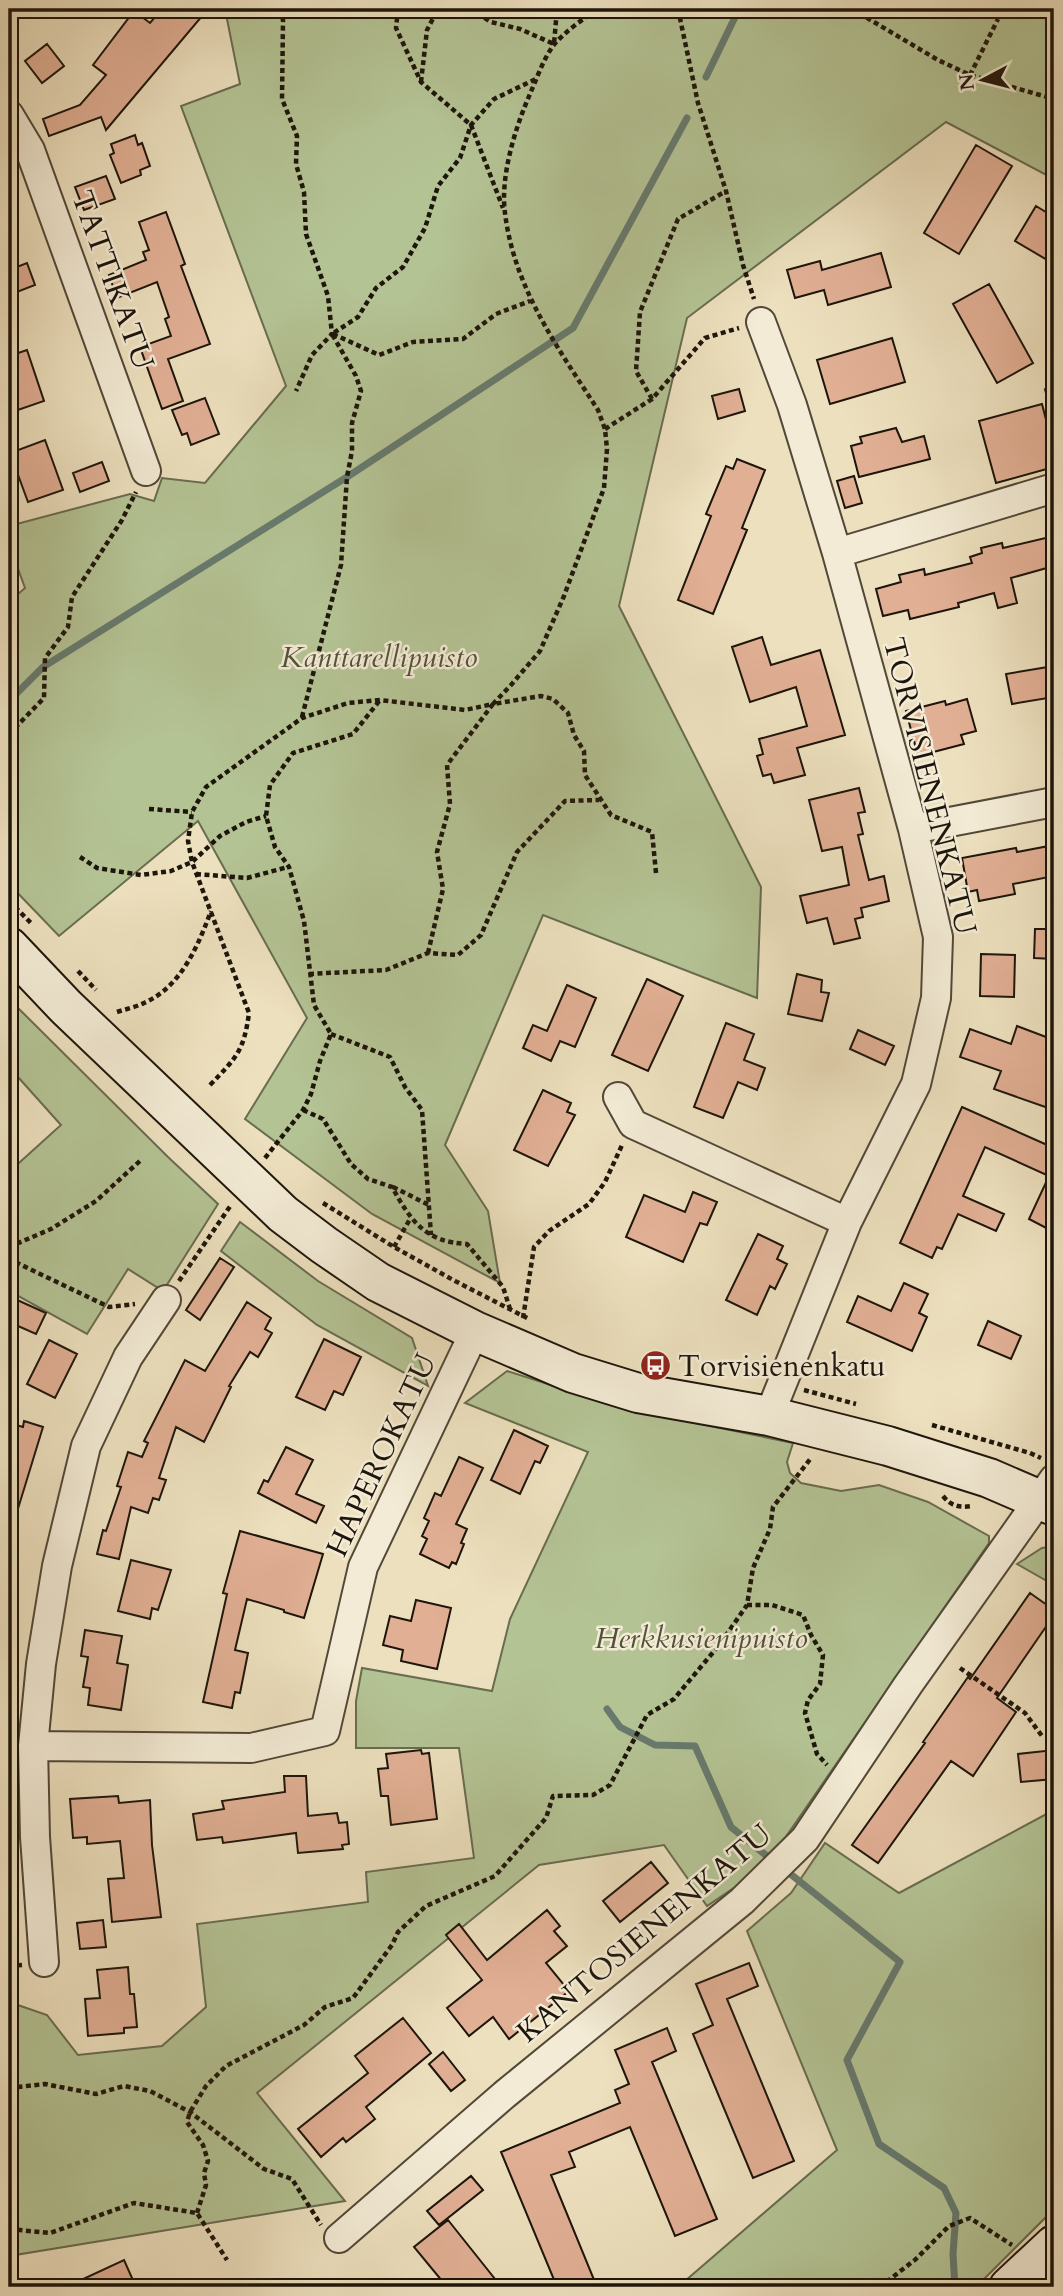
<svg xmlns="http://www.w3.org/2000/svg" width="1063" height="2296" font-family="Cardo,serif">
  <rect width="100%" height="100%" fill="#ede0be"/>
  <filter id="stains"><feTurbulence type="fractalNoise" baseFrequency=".00286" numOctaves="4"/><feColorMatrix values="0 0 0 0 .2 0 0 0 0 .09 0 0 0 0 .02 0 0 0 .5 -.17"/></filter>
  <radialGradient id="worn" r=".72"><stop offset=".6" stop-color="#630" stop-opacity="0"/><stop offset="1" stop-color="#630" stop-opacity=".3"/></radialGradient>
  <!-- green -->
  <path fill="#b4c394" stroke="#686c50" stroke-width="2" d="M225,9H1054V179L946,122L687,318L619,606L761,887L757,998L543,915L445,1145L488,1211L500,1283L372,1214L245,1119L307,1018L198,821L59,936L9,884V602L25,588L9,544V526L130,494L154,501L162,478L205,483L286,386L181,106L240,84Z
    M9,999L168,1157L218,1204L163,1291L128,1269L87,1334L9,1291V1172L61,1125L9,1067Z
    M240,1222L318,1281L412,1338L428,1386L317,1325L221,1251Z
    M507,1371L622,1408L793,1443L787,1462L790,1473L801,1483L841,1491L879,1485L928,1502L989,1536V1543L785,1838L747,1879L707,1906L664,1845L539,1865L257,2093L345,2201L9,2256V2002L47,2015L78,2055L162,2046L206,2007L197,1924L368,1902L366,1872L474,1858L459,1748H356V1701L362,1668L492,1691L510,1619L588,1452L465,1403Z
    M1054,1546V1585L1017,1564L1042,1548Z
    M1054,1810V2209L976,2287H678L837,2150L747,1931L791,1893L825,1843L899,1893Z"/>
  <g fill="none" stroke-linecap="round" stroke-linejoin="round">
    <!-- stream -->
    <path stroke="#677a6e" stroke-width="7" d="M706,77L739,9
      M9,701L43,667L347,477L573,328L687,118
      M607,1709L620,1727L655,1745L695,1746L731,1827L773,1861
      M783,1868L900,1962L847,2060L879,2144L944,2188L956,2213L953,2254L955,2287"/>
  </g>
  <!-- building -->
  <path fill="#e1af94" stroke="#1d150b" stroke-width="2" d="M162,9H208L106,130L101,117L49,136L43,119L80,105L106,75L93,65L134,11L150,23Z
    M47,44L64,66L42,83L25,61Z
    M135,135L138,145L142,143L150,166L140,170L141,175L121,183L110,155L114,153L111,144Z
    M976,145L1012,166L959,254L924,233Z
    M106,176L115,199L84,210L75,187Z
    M1036,206L1054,217V264L1015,241Z
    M166,212L185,264L181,266L210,344L168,359L183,401L162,409L140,347L171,336L165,319L169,317L157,282L117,298L109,275L146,260L143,252L149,250L139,222Z
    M881,253L891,287L828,305L824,290L795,298L787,270L820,261L822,270Z
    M27,263L35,285L9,295V270Z
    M989,284L1033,363L997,383L953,304Z
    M892,338L905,382L830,404L817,360Z
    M27,350L44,401L15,411L9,393V356Z
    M739,389L745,411L718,419L712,396Z
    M205,398L219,434L191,445L187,433L182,435L172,410Z
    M1042,404L1054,451V467L996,483L979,421Z
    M896,428L902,442L924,436L930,459L859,477L851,446L862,443L860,437Z
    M45,440L63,490L28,502L10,453Z
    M737,459L765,470L742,528L747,530L713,614L678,600L711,516L706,514L726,466L733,469Z
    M102,462L109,481L80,492L73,473Z
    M854,476L862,503L845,508L837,481Z
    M1054,536V566L1011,578L1017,603L998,608L994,593L958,603L959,607L910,619L908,610L883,616L876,589L901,582L899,575L924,569L925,575L972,563L970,557L982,553L981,548L1002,543L1003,548Z
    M762,637L771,665L820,650L845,735L797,748L805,775L774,783L771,774L763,776L757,756L763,754L759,739L807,726L796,687L750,702L732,647Z
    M1054,666V697L1012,704L1006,674Z
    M967,699L976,731L961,735L964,744L918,756L906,711L945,701L946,705Z
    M859,788L865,812L858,813L863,834L858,835L869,880L884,876L889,901L861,908L863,917L855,919L860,938L834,944L827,918L807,923L800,896L849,885L842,847L822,851L809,800Z
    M1054,845V876L1013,884L1015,894L979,901L977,890L968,892L962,858L1016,848L1017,852Z
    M1035,929H1054V959L1034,958Z
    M981,954L1015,955L1014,997L980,996Z
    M797,974L822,980L821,992L829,993L822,1021L788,1014Z
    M647,979L683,996L648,1071L612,1055Z
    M567,985L596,998L575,1047L560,1041L551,1061L523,1048L533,1025L547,1031Z
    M726,1023L754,1034L744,1060L765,1068L757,1090L738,1082L723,1118L694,1107Z
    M1017,1026L1054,1040V1110L994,1089L1001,1071L960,1057L970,1029L1011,1044Z
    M858,1030L894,1046L885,1065L850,1049Z
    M543,1090L571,1103L567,1112L575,1115L548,1166L514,1150Z
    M962,1107L1054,1148V1232L1029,1219L1049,1176L985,1147L963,1196L1004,1214L996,1231L958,1214L942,1249L937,1247L932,1258L900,1243Z
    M693,1192L717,1202L707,1225L700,1223L683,1262L626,1237L644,1195L685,1212Z
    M758,1234L783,1246L777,1259L787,1264L775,1289L770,1286L757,1315L726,1300Z
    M220,1258L234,1267L200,1320L186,1310Z
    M904,1283L928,1294L919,1313L927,1317L912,1351L847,1322L858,1296L891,1311Z
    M15,1299L46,1313L36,1334L9,1322V1312Z
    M247,1302L271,1318L265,1329L272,1333L258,1357L250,1352L229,1386L231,1387L204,1442L176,1427L159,1478L166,1480L159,1500L153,1498L148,1513L131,1507L119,1559L97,1554L103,1530L106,1531L121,1487L117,1486L128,1452L142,1457L148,1443L144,1441L185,1360L205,1371Z
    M988,1321L1021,1336L1011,1359L978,1345Z
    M324,1339L361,1357L343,1395L334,1391L325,1410L296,1397Z
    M49,1340L77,1354L55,1398L27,1384Z
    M24,1421L43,1427L13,1525H9V1436L12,1424L23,1427Z
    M514,1430L548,1446L540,1463L535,1461L520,1494L491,1480Z
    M286,1447L313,1460L296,1494L324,1506L316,1523L258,1493L264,1480L268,1482Z
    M459,1457L483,1468L456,1524L467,1529L461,1543L464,1544L456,1564L452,1562L449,1568L420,1554L427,1539L422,1536L429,1521L424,1518L435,1493L441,1496Z
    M240,1531L323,1554L304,1618L284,1612V1610L247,1599L235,1650L248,1653L240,1693L235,1692L232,1708L203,1702L227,1594L223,1593Z
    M131,1560L171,1570L158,1610L152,1608L150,1619L118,1611Z
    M1030,1593L1054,1610V1615L997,1698L1016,1712L973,1776L951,1761L878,1863L852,1845L925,1743L923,1742L968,1677L970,1679Z
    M416,1600L451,1608L437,1669L401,1661L403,1650L383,1645L390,1616L411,1621Z
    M85,1630L122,1636L117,1663L128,1665L121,1710L88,1705L90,1688L83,1687L88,1657L81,1656Z
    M421,1750L422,1754L429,1753L437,1819L391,1825L388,1796H381L378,1769L388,1768L386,1754Z
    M1054,1750V1779L1021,1782L1018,1754Z
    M284,1776H306L308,1816L337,1813L339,1823L347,1822L349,1844L342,1845L343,1849L298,1853L296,1833L223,1843L222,1837L197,1840L193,1814L224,1809L222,1801L285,1792Z
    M118,1796L119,1803L150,1800L152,1845L161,1917L112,1922L108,1879L124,1878L120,1841L87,1844V1837L73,1838L70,1799Z
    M651,1862L668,1883L620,1922L603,1901Z
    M547,1910L560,1926L554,1931L567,1946L546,1963L569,1991L509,2039L493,2017L469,2036L447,2008L482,1980L446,1935L459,1924L487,1960Z
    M103,1920L106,1947L80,1949L77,1923Z
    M749,1963L758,1986L727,1999L794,2161L753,2178L693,2034L713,2025L696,1984Z
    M128,1967L130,1994H134L137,2027L124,2028V2033L88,2036L85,1999L100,1998L97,1970Z
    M403,2018L431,2053L366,2107L375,2119L346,2142L343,2138L321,2157L298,2129L368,2073L355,2056Z
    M667,2028L676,2051L652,2062L717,2219L675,2236L630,2127L569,2152L575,2167L551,2175L597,2287H557L501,2152L620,2103L615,2090L629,2084L615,2050Z
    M443,2052L465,2080L451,2091L429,2064Z
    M471,2176L483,2190L439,2225L427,2211Z
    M448,2220L495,2279L484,2287H447L414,2247Z
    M124,2260L136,2287H66Z"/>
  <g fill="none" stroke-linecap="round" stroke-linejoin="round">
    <defs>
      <path id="minor" d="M9,115L30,150L146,471
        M761,322L792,405L837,553L913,829L938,937L936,998L916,1084L847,1222L769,1416
        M837,553L1054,488
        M913,829L1054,802
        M618,1097L633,1124L847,1222
        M33,1746L251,1748L325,1731L363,1567L475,1331
        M44,1962L35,1837L33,1746L41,1664L57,1566L86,1446L128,1357L166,1300
        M339,2238L504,2095L742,1901L805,1839L908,1685L1054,1479"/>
      <path id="secondary" d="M9,947L66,1007L283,1214L324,1245L378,1282L475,1331L573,1373L638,1393L769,1416L888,1446L989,1478L1054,1506
        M1009,2287L1054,2245"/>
    </defs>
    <!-- minor casing -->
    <use href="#minor" stroke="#514838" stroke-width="32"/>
    <!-- secondary casing -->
    <use href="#secondary" stroke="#1d150b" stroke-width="42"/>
    <!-- path -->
    <path stroke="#1d150b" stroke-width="4.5" stroke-dasharray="5 3.5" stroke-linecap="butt" d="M280,9L283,20L282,99L297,136L296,164L304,192L306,234L328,296L332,334L312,355L296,391
      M398,9L396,28L421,82L471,125L503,208
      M470,9L491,22L520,29L554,44L557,9
      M678,9L698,103L726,191L743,265L754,299
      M852,9L938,60L970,75L1054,99
      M970,75L998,19
      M421,82L427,30L438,9
      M333,334L379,355L413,342L463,339L496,314L530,301
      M1046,388L1054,419
      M652,399L636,371L640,312L678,219L726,191
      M605,429L652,399L705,338L739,328
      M302,717L341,565L347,477L352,451V423L361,391L356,376L332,334L358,317L376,288L403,267L425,228L438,186L460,158L471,125L494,99L536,79
      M9,734L44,698L45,658L68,627L72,597L122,520L136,492
      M149,809L192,812
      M80,857L97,868L141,875L171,871L192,862L220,836L246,822L266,816
      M196,874L247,878L288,867
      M9,901L33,925
      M428,953L443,889L437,852L450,804L447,765L493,704L541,696L553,699L568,713L574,735L584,751L585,775L611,815L652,832L656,873
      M78,971L96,990
      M309,974L386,970L428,953L458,955L481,935L517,852L565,801L599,800
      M117,1012C126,1009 136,1007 144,1003C181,987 198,946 211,911
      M331,1034L390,1057L405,1087L422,1110L431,1235
      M210,1085C236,1058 244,1051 249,1013L192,862L188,841L192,812L206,787L302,718L348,703L380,700L465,710L493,704L511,685L540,651L564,596L604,488L607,449L605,429L598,410C558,348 514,288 505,213C500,177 515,128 530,94C537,78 543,60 553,46C561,35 587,15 599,9
      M303,1110L323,1119L351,1164L368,1179L392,1187C411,1221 425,1242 467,1244L503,1287L510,1309
      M265,1158L303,1110L311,1094L320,1061L331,1034L314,1005L304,921L289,867L275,847L266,816L270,785L293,753L353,734L380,700
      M393,1187L429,1205
      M323,1203L394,1247L455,1281L529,1319
      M9,1247L51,1229L96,1201L141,1160
      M394,1247L410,1219
      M9,1257L13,1261L109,1307L135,1304
      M179,1281L231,1205
      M523,1318L534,1247L549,1231L589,1204L605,1182L623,1143
      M804,1390L856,1404
      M932,1425L1030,1453L1041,1458
      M943,1496C951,1506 959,1508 972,1506
      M747,1605H772L803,1615L811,1635L823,1655L820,1684L808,1700L805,1713L817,1754L827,1765
      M960,1668L1025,1713L1042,1736
      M9,1966L22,1965
      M9,2088L45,2084L96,2094L124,2086L150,2091L190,2112L264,2169L292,2179L321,2225
      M197,2213L206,2185L204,2173L208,2161L203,2145L187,2122L190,2112L206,2086L226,2066L304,2025L325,2007L353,1998L392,1945L398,1932L426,1906L495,1876L546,1818L553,1796L593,1795L610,1785L647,1715L674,1699L720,1644L747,1605L753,1568L770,1529L773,1507L811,1458
      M9,2229L50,2233L134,2203L197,2213L227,2260
      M880,2287L916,2259L949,2226L970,2218L1012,2245"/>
    <!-- minor -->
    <use href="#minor" stroke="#f3ebd5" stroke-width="28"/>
    <!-- secondary -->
    <use href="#secondary" stroke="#f3ebd5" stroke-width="38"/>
  </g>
  <!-- icons -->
  <defs>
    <symbol id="bus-disc" viewBox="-11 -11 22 22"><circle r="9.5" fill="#8f2418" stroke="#f3ebd5"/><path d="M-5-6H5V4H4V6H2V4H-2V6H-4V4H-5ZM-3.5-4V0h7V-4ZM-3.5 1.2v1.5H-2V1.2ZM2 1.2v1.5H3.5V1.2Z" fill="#fff"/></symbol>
  </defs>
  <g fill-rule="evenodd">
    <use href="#bus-disc" x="638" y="1348" width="35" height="35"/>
  </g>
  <g text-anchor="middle" stroke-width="5" stroke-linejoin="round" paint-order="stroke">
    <!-- street labels -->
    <g font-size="30" fill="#1d150b" stroke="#f3ebd5">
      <text transform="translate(113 280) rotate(70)" y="10">TATTIKATU</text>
      <text transform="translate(930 786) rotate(76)" y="10">TORVISIENENKATU</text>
      <text transform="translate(381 1455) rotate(-65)" y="10">HAPEROKATU</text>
      <text transform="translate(644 1933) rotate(-40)" y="10">KANTOSIENENKATU</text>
    </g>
    <!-- park labels -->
    <g font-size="30" font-style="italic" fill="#52523b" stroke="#f3ebd5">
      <text x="379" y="667">Kanttarellipuisto</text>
      <text x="701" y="1648">Herkkusienipuisto</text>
    </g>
    <!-- poi labels -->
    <g font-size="30" fill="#1d150b" stroke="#f3ebd5" text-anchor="start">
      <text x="678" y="1376">Torvisienenkatu</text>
    </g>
  </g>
  <!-- margin -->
  <rect width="1063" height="2296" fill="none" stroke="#ede0be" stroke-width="35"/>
  <rect x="10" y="10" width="1042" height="2275" fill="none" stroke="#1d150b" stroke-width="3.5"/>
  <rect x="18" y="18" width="1028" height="2261" fill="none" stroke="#1d150b" stroke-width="2"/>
  <!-- north arrow -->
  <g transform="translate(983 80) rotate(263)" stroke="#f3ebd5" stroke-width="5" paint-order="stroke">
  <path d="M0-5L12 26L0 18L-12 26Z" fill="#1d150b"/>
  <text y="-10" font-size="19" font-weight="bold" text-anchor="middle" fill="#1d150b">N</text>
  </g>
  <rect width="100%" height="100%" filter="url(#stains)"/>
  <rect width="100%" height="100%" fill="url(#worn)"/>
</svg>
